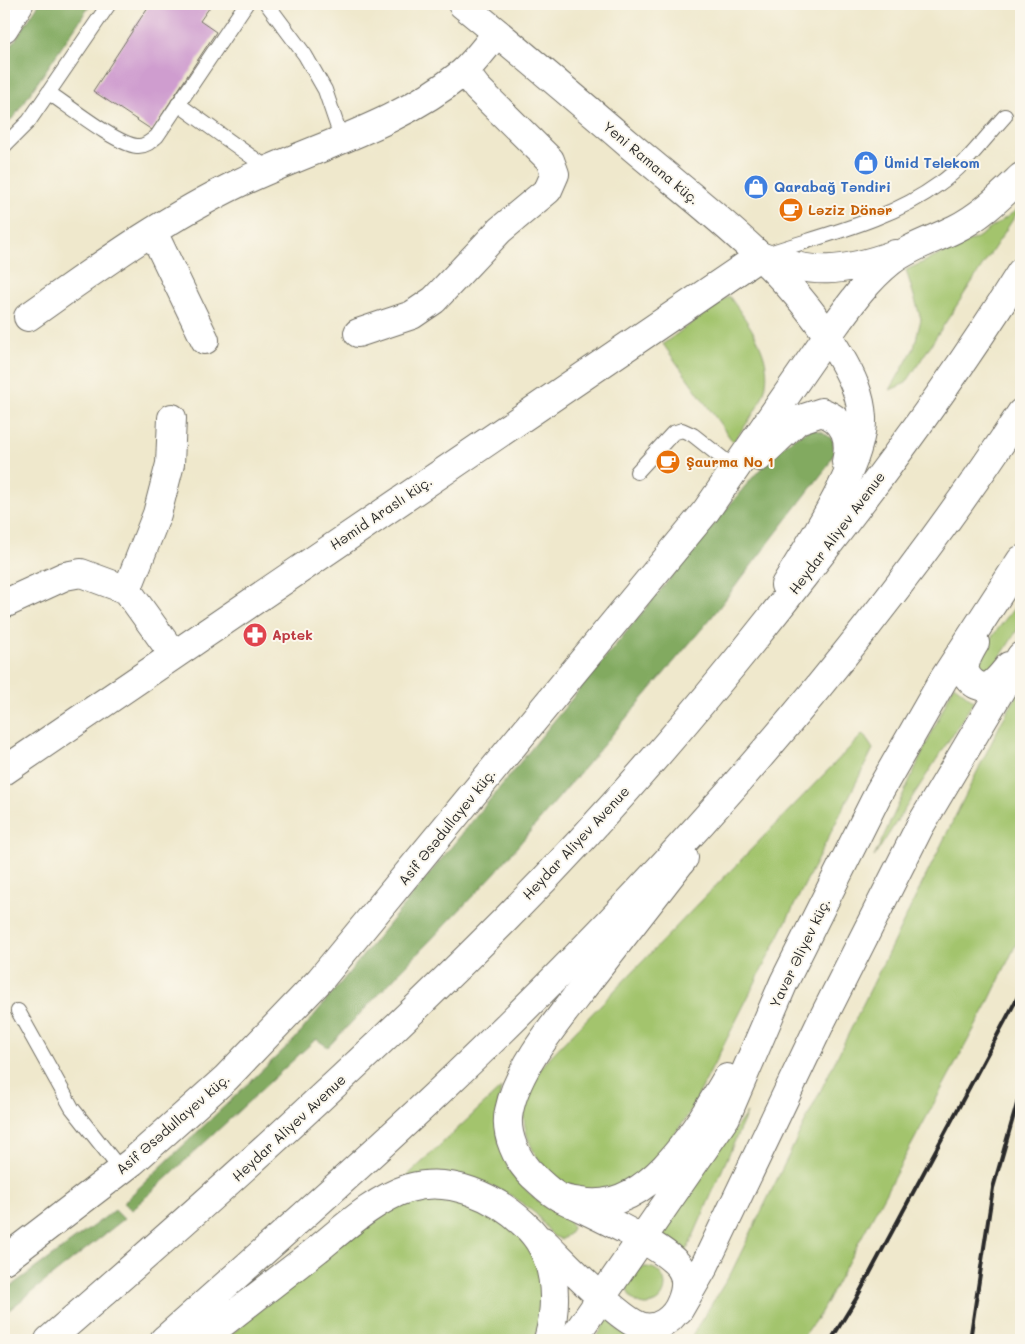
<svg xmlns="http://www.w3.org/2000/svg" width="1025" height="1344" font-family="Mali,sans-serif">
  <rect width="100%" height="100%" fill="#fbf7ec"/>
  <filter id="ink" filterUnits="userSpaceOnUse"><feTurbulence type="fractalNoise" baseFrequency=".02" numOctaves="2"/><feDisplacementMap in="SourceGraphic" scale="10" xChannelSelector="R" yChannelSelector="G"/><feConvolveMatrix kernelMatrix="1 2 1 2 8 2 1 2 1" color-interpolation-filters="sRGB"/></filter>
  <filter id="wash" filterUnits="userSpaceOnUse"><feTurbulence type="fractalNoise" baseFrequency=".0096" numOctaves="4" result="noise"/><feDisplacementMap in="SourceGraphic" scale="20" xChannelSelector="R" yChannelSelector="G"/><feGaussianBlur stdDeviation="1.12" result="paint"/><feColorMatrix in="noise" values="0 0 0 0 0 0 0 0 0 0 0 0 0 0 0 0 0 1.4 0 .05"/><feComposite in="paint" operator="in"/></filter>
  <g filter="url(#wash)">
    <rect width="100%" height="100%" fill="#efe8cc"/>
    <!-- green -->
    <path fill="#a3c46d" stroke="#67784c" d="M1021,207L906,383L890,390L914,348L921,319L906,270L977,238Z
      M729,296C751,327 781,364 759,404C752,417 742,430 733,442L663,344Z
      M1021,599V624L994,667C988,672 985,674 978,670L981,651Z
      M954,685L974,701L874,857Z
      M1021,689V934L986,1007L820,1314L801,1340H689L731,1273L1002,721Z
      M863,734L873,749L689,1114C669,1141 649,1173 617,1186C562,1209 510,1144 527,1092C530,1080 543,1067 550,1057Z
      M501,1088C492,1138 498,1166 538,1201C547,1210 560,1214 570,1222L572,1228L569,1234L561,1239L553,1236L536,1214L514,1197L492,1186L405,1178Z
      M747,1113L685,1255C677,1244 668,1238 655,1234Z
      M442,1196L476,1204L526,1241L541,1270L545,1304L535,1340H224L376,1214L408,1201Z
      M627 1286a19 19 0 1 1 38 0a19 19 0 1 1-38 0Z
      M609,1317L617,1329L635,1340H595Z"/>
    <!-- forest -->
    <path fill="#82aa60" stroke="#566a46" d="M39,4H91L14,117L4,125V57Z
      M811,429L823,432L833,440L834,453L827,467L711,618L494,874L328,1047L316,1039L132,1210L123,1203L295,1039L746,485C766,463 783,441 811,429Z
      M115,1210L124,1219L4,1314V1291Z"/>
    <g id="blocks">
      <!-- building -->
      <path fill="#cf9dcf" d="M150,4H212L200,21L216,32L152,130L93,91Z"/>
    </g>
  </g>
  <g filter="url(#ink)">
    <use href="#blocks" fill-opacity="0" stroke="#706d63" stroke-width="1"/>
    <g fill="none" stroke-linecap="round" stroke-linejoin="round">
      <defs>
        <path id="lane" d="M267,4L305,55L325,90L342,140
          M49,93C69,106 116,144 137,146C145,147 151,141 157,136L246,4
          M178,104L270,170
          M4,146L29,121L109,4
          M766,254C823,235 889,221 939,184C965,166 984,139 1005,116
          M637,472L673,433L682,430L693,435L736,469
          M18,1011L72,1108L121,1170"/>
        <path id="street" d="M4,28L19,4
          M153,232L205,340
          M28,317C96,269 164,219 239,183C314,147 397,126 462,73C475,62 486,46 497,33
          M358,333L412,315L434,300L500,230L548,190L555,174L550,160L477,88L464,71
          M127,590L157,514L170,464L172,418
          M4,604L65,576L81,573L127,590L173,654
          M4,771L760,256"/>
        <path id="secondary" d="M462,4C519,50 575,98 631,146C706,210 791,269 840,356C851,375 861,395 862,418C864,464 809,545 785,585
          M759,457L798,420L822,412C846,421 851,439 846,462
          M975,643C971,650 966,658 965,665C963,677 977,690 989,686C997,682 1004,672 1009,666
          M684,858C652,899 621,939 589,980C561,1017 518,1065 509,1111C504,1134 517,1161 533,1176C541,1183 549,1192 559,1197C565,1200 574,1201 581,1202C649,1215 698,1126 727,1078
          M4,1260L132,1162L167,1131L226,1078L320,980L706,511L828,335
          M679,1310L704,1267L821,1022L920,826L1021,656
          M572,1340L726,1117L784,982L879,792L943,680L1021,560"/>
        <path id="highway" d="M760,256C813,275 842,273 895,254
          M828,335C847,309 865,282 890,262C909,247 933,240 955,229C980,217 1001,196 1021,177
          M543,1241C563,1260 617,1318 640,1326C658,1332 675,1318 681,1302C686,1290 688,1277 679,1266C660,1243 590,1213 561,1198
          M49,1340C205,1205 359,1067 505,920C614,810 715,691 810,568C885,473 957,375 1021,272
          M164,1340C259,1255 355,1172 447,1084C660,881 859,659 1021,413
          M201,1340C240,1310 279,1279 318,1249C345,1227 375,1199 409,1188C450,1176 495,1197 524,1224C557,1253 559,1301 548,1340"/>
      </defs>
      <!-- lane casing -->
      <use href="#lane" stroke="#706d63" stroke-width="16"/>
      <!-- street casing -->
      <use href="#street" stroke="#706d63" stroke-width="30"/>
      <!-- secondary casing -->
      <use href="#secondary" stroke="#706d63" stroke-width="30"/>
      <!-- highway casing -->
      <use href="#highway" stroke="#706d63" stroke-width="30"/>
      <!-- lane -->
      <use href="#lane" stroke="#fff" stroke-width="14"/>
      <!-- street -->
      <use href="#street" stroke="#fff" stroke-width="28"/>
      <!-- secondary -->
      <use href="#secondary" stroke="#fff" stroke-width="28"/>
      <!-- highway -->
      <use href="#highway" stroke="#fff" stroke-width="28"/>
      <!-- rail -->
      <path stroke="#2b2b2b" stroke-width="4" d="M831,1340L856,1299L1021,991
        M970,1340L993,1188L1021,1090"/>
    </g>
  </g>
  <!-- icons -->
  <defs>
    <symbol id="shop-disc" viewBox="-11 -11 22 22"><circle r="9.5" fill="#3f7fe0" stroke="#fbf7ec"/><path d="M-5-2.5h2.3a2.7 3.5 0 0 1 5.4 0H5L5.5 6h-11ZM-1.5-2.5h3a1.5 2.3 0 0 0-3 0Z" fill="#fff"/></symbol>
    <symbol id="cafe-disc" viewBox="-11 -11 22 22"><circle r="9.5" fill="#e8710a" stroke="#fbf7ec"/><path d="M-5.5-4.5H6V0H3Q3 3.5 0 3.5H-2.5Q-5.5 3.5-5.5 0ZM3-3.2v2h1.7v-2ZM-6 4.5H4V6H-6Z" fill="#fff"/></symbol>
    <symbol id="pharmacy-disc" viewBox="-11 -11 22 22"><circle r="9.5" fill="#e0444e" stroke="#fbf7ec"/><path d="M-2-6h4v4h4v4h-4v4h-4v-4h-4v-4h4Z" fill="#fff"/></symbol>
  </defs>
  <g fill-rule="evenodd">
    <use href="#shop-disc" x="852" y="149" width="28" height="28"/>
    <use href="#shop-disc" x="742" y="173" width="28" height="28"/>
    <use href="#cafe-disc" x="777" y="196" width="28" height="28"/>
    <use href="#cafe-disc" x="654" y="448" width="28" height="28"/>
    <use href="#pharmacy-disc" x="241" y="621" width="28" height="28"/>
  </g>
  <g text-anchor="middle" stroke-width="4" stroke-linejoin="round" paint-order="stroke">
    <!-- street labels -->
    <g font-size="14" fill="#2b2b2b" stroke="#fbf7ec">
      <text transform="translate(651 163) rotate(40)" y="5">Yeni Ramana küç.</text>
      <text transform="translate(381 513) rotate(-34)" y="5">Həmid Araslı küç.</text>
      <text transform="translate(837 533) rotate(-53)" y="5">Heydar Aliyev Avenue</text>
      <text transform="translate(447 827) rotate(-51)" y="5">Asif Əsədullayev küç.</text>
      <text transform="translate(576 843) rotate(-47)" y="5">Heydar Aliyev Avenue</text>
      <text transform="translate(800 953) rotate(-64)" y="5">Yavər Əliyev küç.</text>
      <text transform="translate(173 1124) rotate(-41)" y="5">Asif Əsədullayev küç.</text>
      <text transform="translate(289 1128) rotate(-43)" y="5">Heydar Aliyev Avenue</text>
    </g>
    <!-- shop labels -->
    <g font-size="14" font-weight="bold" fill="#366cbe" stroke="#fbf7ec" text-anchor="start">
      <text x="884" y="168">Ümid Telekom</text>
      <text x="774" y="192">Qarabağ Təndiri</text>
    </g>
    <!-- food labels -->
    <g font-size="14" font-weight="bold" fill="#c56008" stroke="#fbf7ec" text-anchor="start">
      <text x="808" y="215">Ləziz Dönər</text>
      <text x="686" y="467">Şaurma No 1</text>
    </g>
    <!-- health labels -->
    <g font-size="14" font-weight="bold" fill="#be3a42" stroke="#fbf7ec" text-anchor="start">
      <text x="272" y="640">Aptek</text>
    </g>
  </g>
  <!-- margin -->
  <rect width="1025" height="1344" fill="none" stroke="#fbf7ec" stroke-width="20"/>
</svg>
